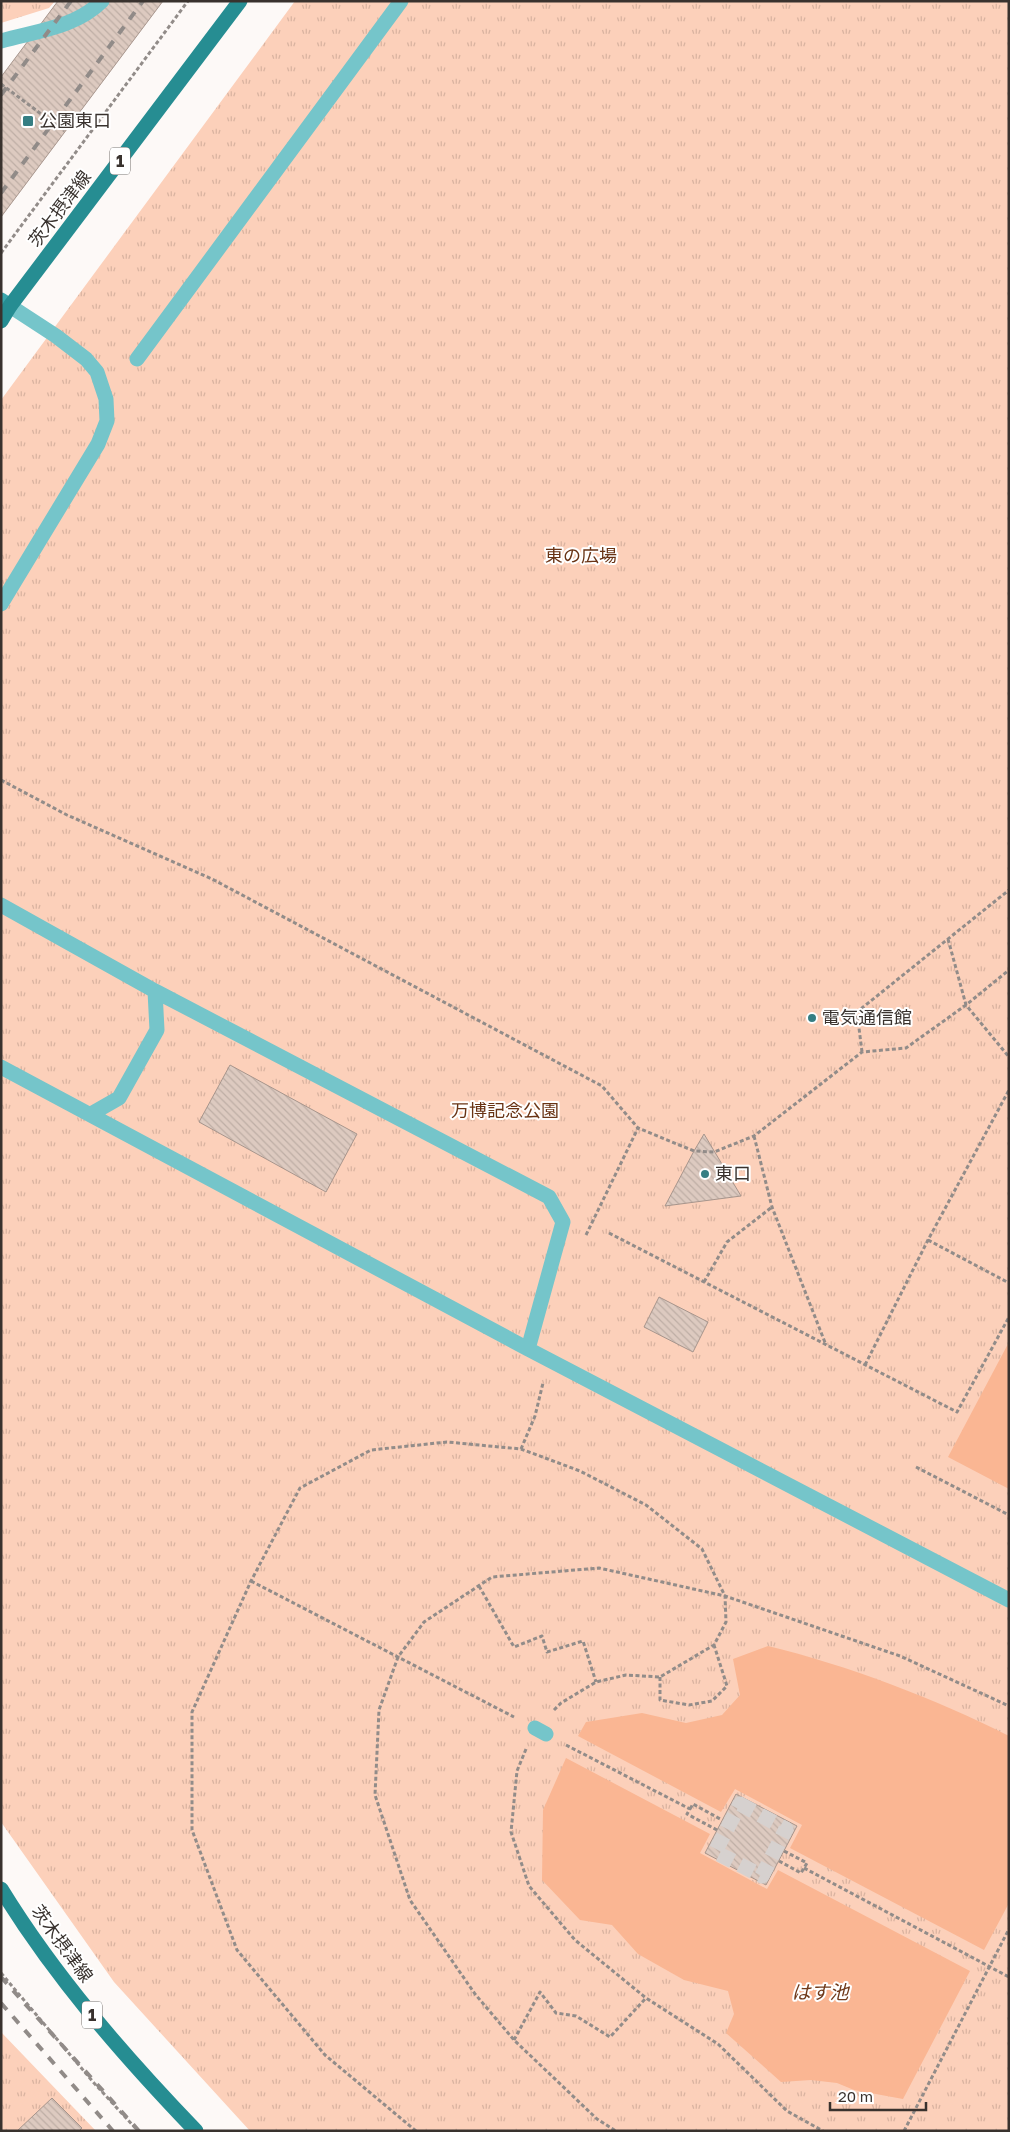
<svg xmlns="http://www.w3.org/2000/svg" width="1010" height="2132" font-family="'Golos Text','Noto Sans JP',sans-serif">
  <defs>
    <pattern id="park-tufts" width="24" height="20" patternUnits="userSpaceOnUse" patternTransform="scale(1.25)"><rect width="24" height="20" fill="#fcd0ba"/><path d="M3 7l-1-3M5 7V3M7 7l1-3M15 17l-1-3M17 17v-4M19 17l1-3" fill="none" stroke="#d9b3a0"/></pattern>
    <pattern id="building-back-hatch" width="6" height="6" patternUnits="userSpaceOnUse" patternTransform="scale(1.25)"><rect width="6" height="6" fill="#ddcac0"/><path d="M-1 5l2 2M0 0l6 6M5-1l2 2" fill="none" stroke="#beaea5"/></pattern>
  </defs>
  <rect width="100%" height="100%" fill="#fdf9f7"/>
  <!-- park -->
  <path fill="url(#park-tufts)" d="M1,1H55L49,8L1,23Z
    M295,1H1009V2131H250L114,1982L1,1822V400Z
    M1,2032L96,2131H1Z"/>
  <!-- water -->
  <path fill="#fab693" d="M1009,1342V1489L948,1457Z
    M768,1646C847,1665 936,1699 1009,1736V1903L984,1950L790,1848L802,1825L735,1789L721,1812L578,1736L586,1722L642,1713L686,1723L722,1715L740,1695L733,1659Z
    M566,1758L710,1834L700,1853L767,1889L778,1870L970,1971L903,2099L854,2090L837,2083L811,2080L781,2082L726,2033L734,2014L728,1991L684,1980L638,1954L612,1925L580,1920L542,1880L543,1810Z"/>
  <!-- building -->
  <path fill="url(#building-back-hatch)" stroke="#a7958c" d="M58,1H163L1,217V77Z
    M230,1065L357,1134L326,1192L199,1122Z
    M704,1134L741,1196L665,1206L694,1151Z
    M659,1297L708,1322L693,1352L644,1327Z
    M736,1794L797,1826L766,1885L705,1853Z
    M52,2098L82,2128L79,2131H17Z"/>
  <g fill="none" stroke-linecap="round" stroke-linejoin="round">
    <!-- street-tunnel -->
    <path stroke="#d6d1cf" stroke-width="15" stroke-dasharray="15 8" stroke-linecap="butt" d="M740,1804L786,1829L762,1876L715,1852Z"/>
    <!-- path -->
    <path stroke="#928c89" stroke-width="3" stroke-dasharray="4 2.5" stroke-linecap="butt" d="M1,84L64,131
      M1,253L188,1
      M1,780L67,815L212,879L602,1086L638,1128L694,1151L714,1152L754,1136L862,1052L906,1048L966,1005L1009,970
      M948,939L966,1005L1009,1057
      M862,1052L857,1012L1009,890
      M754,1136L772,1207L826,1345
      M609,1233L957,1412L1009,1317
      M586,1235L638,1128
      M928,1240L1009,1283
      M704,1282L727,1242L772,1207
      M865,1365L928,1240L1009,1090
      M521,1449L535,1416L543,1383
      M916,1467L1009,1515
      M251,1581L514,1717
      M479,1586L514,1647L542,1636L547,1652L583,1641L596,1682
      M660,1677V1700L689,1705L712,1701L727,1686L714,1645
      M554,1710L561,1703L596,1682L626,1675L660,1677L714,1645L726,1622L725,1596L599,1568L492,1577L424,1622L398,1657L379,1710L375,1795L410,1900L475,1994L514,2040L597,2119L616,2131
      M566,1745L690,1809L687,1814L717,1830
      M526,1749L517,1771L511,1832L529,1886L575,1940L646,1998L718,2044L787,2111L823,2131
      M690,1809L693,1804L722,1820
      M779,1861L801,1873L807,1863L784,1851
      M804,1868L1009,1977
      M1,1973L94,2083L138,2131
      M514,2040L540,1992L556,2013L576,2016L610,2037L646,1998
      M416,2131L325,2055L237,1950L192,1830V1712L251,1581L300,1488L371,1450L447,1442L521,1449L580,1471L646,1505L702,1549L725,1596L900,1656L1009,1706
      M904,2131L1009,1929"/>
    <!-- lane -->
    <path stroke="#75c5ca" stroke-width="15" d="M1,41C36,31 75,28 102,1
      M137,359L401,1"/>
    <!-- street -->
    <path stroke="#75c5ca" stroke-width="15" d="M1,604L98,444L107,421L106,399L97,372L86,359L56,336L10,306
      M1,905L155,991L549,1197L563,1222L528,1349
      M1,1067L528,1349L1009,1600
      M91,1114L119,1098L157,1030L155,991
      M535,1728L546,1734"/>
    <!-- secondary -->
    <path stroke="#3ba6ac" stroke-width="15" d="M1,300L10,306"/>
    <!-- primary -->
    <path stroke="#268d92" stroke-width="15" d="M1,321L10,306L240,1
      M1,1889C55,1977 124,2056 196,2131"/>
    <!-- rail -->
    <path stroke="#918b88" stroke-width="4" stroke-dasharray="9 9" stroke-linecap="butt" d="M1,95L71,1
      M1,193L143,1
      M1,1977L139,2131
      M1,2003L113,2131"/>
  </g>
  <!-- markers -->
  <g fill="#367e83" stroke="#fff" stroke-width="2">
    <rect x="22" y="115" width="12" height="12" rx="2.5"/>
    <circle cx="812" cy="1018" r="5"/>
    <circle cx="705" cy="1174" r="5"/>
  </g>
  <g text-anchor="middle" stroke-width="4" stroke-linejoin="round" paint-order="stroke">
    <!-- shield labels -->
    <g fill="#fff" stroke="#74706d" stroke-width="1">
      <rect x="110" y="147.5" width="20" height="27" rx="4"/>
      <rect x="82" y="2001.5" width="20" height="27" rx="4"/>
    </g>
    <g font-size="16" font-weight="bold" fill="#39322e">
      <text x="120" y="167">1</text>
      <text x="92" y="2021">1</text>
    </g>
    <!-- poi labels -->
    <g font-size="18" fill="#39322e" stroke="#fff" text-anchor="start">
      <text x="39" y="127">公園東口</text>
      <text x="822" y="1024">電気通信館</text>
      <text x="715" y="1180">東口</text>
    </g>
    <!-- street labels -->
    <g font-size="18" fill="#39322e" stroke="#fff">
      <text transform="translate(60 209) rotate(-53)" y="6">茨木摂津線</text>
      <text transform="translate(62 1944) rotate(54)" y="6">茨木摂津線</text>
    </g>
    <!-- park labels -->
    <g font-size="18" fill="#693314" stroke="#fff">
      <text x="581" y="562">東の広場</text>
      <text x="505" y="1117">万博記念公園</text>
    </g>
    <!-- water labels -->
    <g font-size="19" font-style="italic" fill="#703a1b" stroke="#fff">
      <text x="820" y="1999">はす池</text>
    </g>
  </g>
  <!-- border -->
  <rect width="1010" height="2132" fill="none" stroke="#39322e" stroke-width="5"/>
  <!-- scale -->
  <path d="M830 2102v8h96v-8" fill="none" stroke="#39322e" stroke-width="2.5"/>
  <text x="838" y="2102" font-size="15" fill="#39322e" stroke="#ffffff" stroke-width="4" paint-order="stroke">20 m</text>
</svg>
